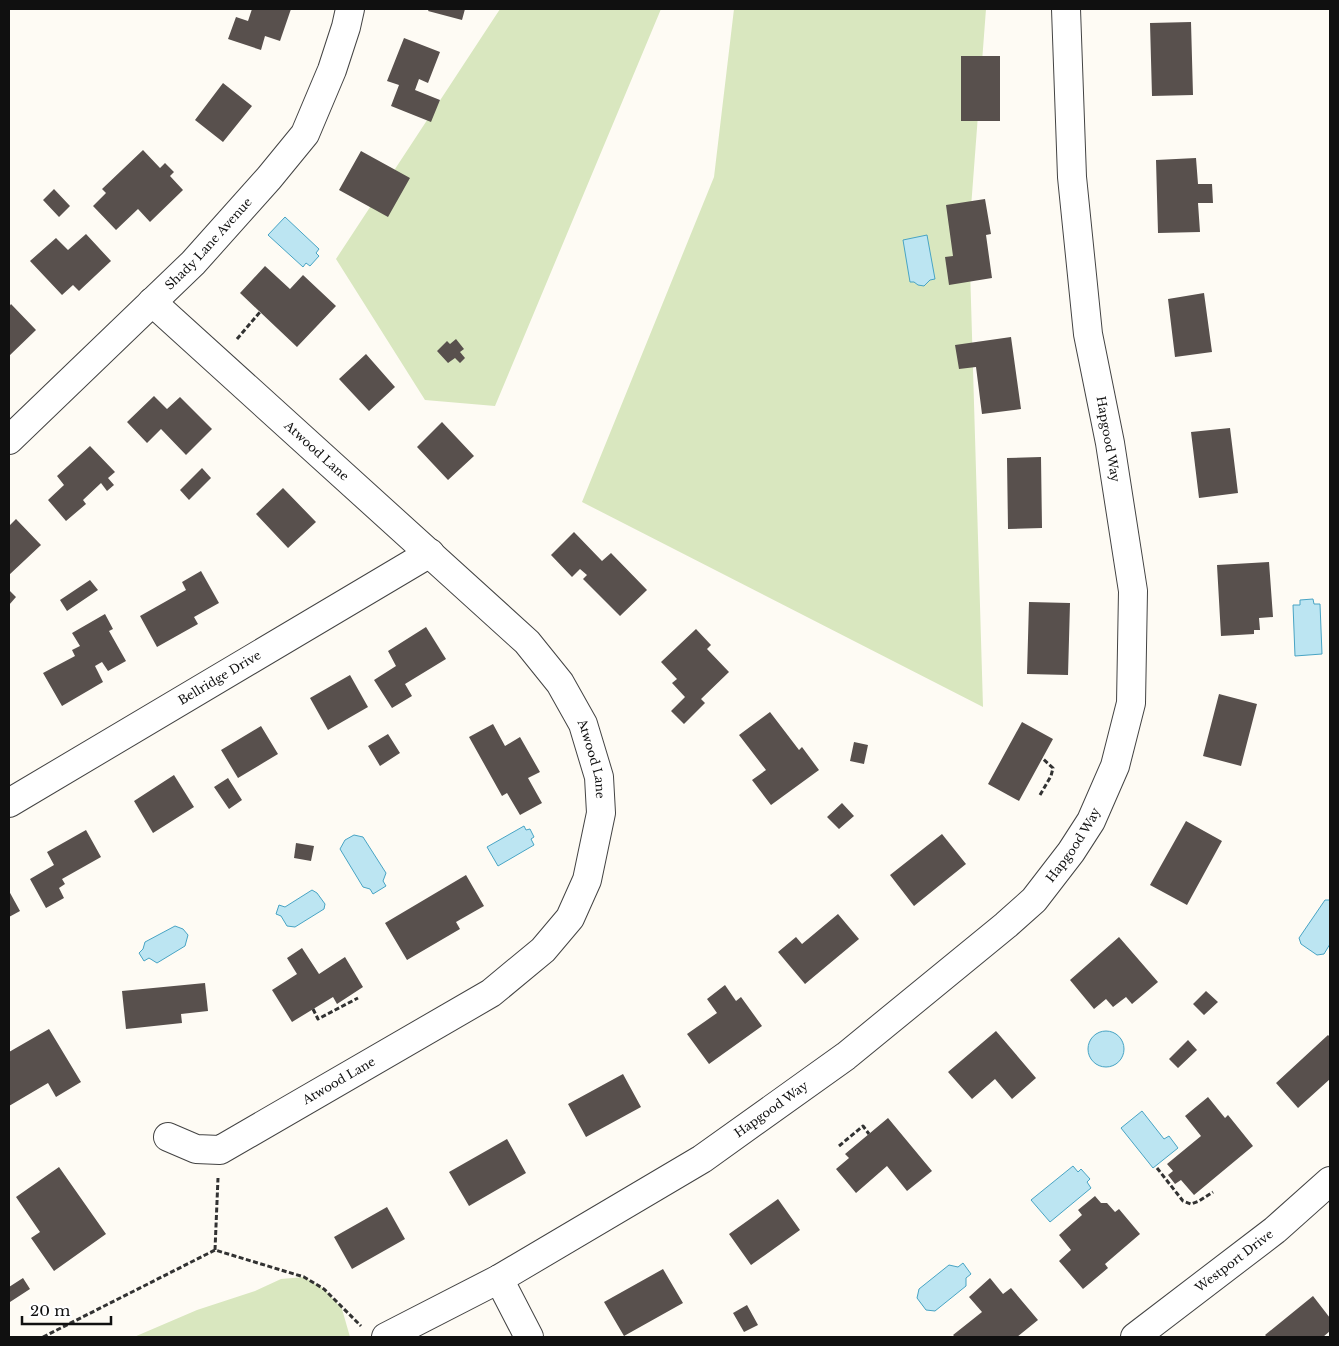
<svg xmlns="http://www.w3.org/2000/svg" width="1339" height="1346" font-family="'Libre Baskerville',serif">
  <rect width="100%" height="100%" fill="#fefbf4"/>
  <!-- green -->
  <path fill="#d9e7bf" d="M500,9H661L495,406L425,400L336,259Z
    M734,9H986L969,234L983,707L582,502L714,177Z
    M304,1277L324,1289L342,1309L350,1337H134L197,1310L255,1291L281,1279Z"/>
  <!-- water -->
  <path fill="#bce5f2" stroke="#48a4c4" d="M285,217L319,249L316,253L319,256L310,266L306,263L303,267L268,235Z
    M927,235L935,279L930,280L924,286L918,285L914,282H910L903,240Z
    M1313,599L1314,604H1320L1322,654L1295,656L1293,605H1300V600Z
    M524,826L526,830L530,829L534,837L531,839L534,845L498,866L487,847Z
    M354,835L363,837L386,873L383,881L386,886L373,894L370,889L363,887L340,849L345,840Z
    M312,890L317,893L325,904L324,909L295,927L287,926L281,916L276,914L279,905L285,907Z
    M1325,900H1330V944L1324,954L1317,955L1301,944L1299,938Z
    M175,926L183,929L188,935L185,946L157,963L149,958L144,961L139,953L143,949L145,942Z
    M1088 1049a18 18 0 1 1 36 0a18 18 0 1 1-36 0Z
    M1142,1111L1164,1139L1169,1136L1178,1148L1153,1168L1121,1128Z
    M1073,1166L1078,1172L1081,1169L1090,1179L1087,1182L1091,1188L1050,1222L1031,1200Z
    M963,1263L971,1274L966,1278V1286L935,1311L926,1310L917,1298L919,1289L949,1265L958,1267Z"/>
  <!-- building -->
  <path fill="#58504d" d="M252,9H291L280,41L265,36L261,50L228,39L236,17L248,21Z
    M429,9H465L462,20L428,11Z
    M1191,22L1193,95L1152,96L1150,23Z
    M404,38L440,52L428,83L419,79L415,90L440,100L431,122L391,106L399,85L387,81Z
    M961,56H1000V121H961Z
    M223,83L252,106L223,142L195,120Z
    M143,150L160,168L165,163L174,172L170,176L183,190L150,222L138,209L116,230L93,206L106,193L102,189Z
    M361,151L410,178L388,217L339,190Z
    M1196,158L1198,184H1212L1213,203H1198L1200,232L1158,233L1156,160Z
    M54,189L70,206L59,217L43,200Z
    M985,199L991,234L986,235L992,278L949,285L945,257L953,256L946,205Z
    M86,234L111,261L79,291L73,285L62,295L30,261L56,238L68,250Z
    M265,266L290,289L303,275L336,306L297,347L240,293Z
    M1204,293L1212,352L1175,357L1168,299Z
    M11,304L36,330L9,356V307Z
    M1011,337L1021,409L982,414L976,367L959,369L955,345Z
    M456,339L464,349L460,352L465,358L460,363L455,358L448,363L437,351L447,341L450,344Z
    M366,354L395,387L369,411L339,379Z
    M154,396L167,409L180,397L212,429L186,455L161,429L147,443L127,422Z
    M442,422L474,456L448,480L417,447Z
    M1230,428L1238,493L1199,498L1191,432Z
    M90,446L115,472L108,478L114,485L107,491L101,483L83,500L86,504L66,521L48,500L64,485L57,476Z
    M1041,457L1042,528L1008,529L1007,458Z
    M202,468L211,478L189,500L180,490Z
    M283,488L316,522L288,548L256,514Z
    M16,519L41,545L9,575V526Z
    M574,532L602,561L611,553L647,590L620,616L583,579L587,575L580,569L572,577L551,555Z
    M1269,562L1273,617L1259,618L1260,630H1254V634L1221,636L1217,565Z
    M201,571L219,603L194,617L198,624L157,647L140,616L186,590L182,582Z
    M90,580L98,590L67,611L60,600Z
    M9,590L16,597L9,605Z
    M1029,602L1070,603L1068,675L1027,674Z
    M105,614L113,629L109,631L126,661L108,671L102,662L95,666L103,682L62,706L43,673L75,656L72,650L80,646L72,633Z
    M426,627L446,659L405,684L412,696L392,708L374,680L396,666L388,651Z
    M696,629L711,645L707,649L729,672L701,699L705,703L684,724L671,711L685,697L672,683L677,679L661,662Z
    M350,675L368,707L328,730L310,698Z
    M1219,694L1257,704L1241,766L1203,756Z
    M770,712L799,750L802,747L819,770L771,805L752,780L766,770L739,735Z
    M1022,722L1053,739L1019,801L988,784Z
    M493,724L505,746L520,737L540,772L528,778L542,803L520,815L507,793L502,796L469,737Z
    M261,726L278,754L238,778L221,750Z
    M388,734L400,753L380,766L368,746Z
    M854,742L868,745L864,764L850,761Z
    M174,775L194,807L153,833L134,801Z
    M228,778L242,800L229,809L214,787Z
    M842,803L854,816L839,829L827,817Z
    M1186,821L1222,841L1187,905L1150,885Z
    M86,830L101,857L62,879L65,884L59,888L64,898L46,908L30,879L54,865L47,852Z
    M942,834L966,864L914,906L890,875Z
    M296,843L314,846L311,861L294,858Z
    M466,875L484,906L456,922L460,929L407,960L385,923Z
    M9,891L20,911L9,917Z
    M838,914L859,939L805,984L778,952L796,937L802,944Z
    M1119,937L1158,982L1132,1004L1126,997L1113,1007L1106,999L1094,1009L1070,980Z
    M302,948L319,974L345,957L363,987L337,1004L333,997L292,1022L272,990L297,974L287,958Z
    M205,983L208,1011L181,1014L182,1023L126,1029L122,991Z
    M725,985L736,1001L741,997L762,1026L709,1064L687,1034L717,1013L707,999Z
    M1206,991L1218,1002L1204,1015L1193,1004Z
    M49,1029L81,1082L56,1097L48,1083L9,1106V1052Z
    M996,1031L1036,1078L1012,1099L995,1079L972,1099L948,1072Z
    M1328,1035L1330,1037V1079L1298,1108L1276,1083Z
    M1188,1040L1197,1050L1178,1068L1169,1059Z
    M623,1074L641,1107L586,1137L568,1104Z
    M1208,1097L1225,1118L1228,1115L1253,1146L1194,1195L1181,1180L1175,1184L1168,1175L1173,1171L1167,1164L1201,1136L1185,1116Z
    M888,1118L932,1171L907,1191L887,1166L856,1193L836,1169L849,1158L845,1154Z
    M507,1139L526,1173L469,1206L449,1172Z
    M59,1167L106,1234L54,1271L31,1238L40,1232L16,1197Z
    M1095,1196L1101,1203H1107L1115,1212L1119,1209L1140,1234L1105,1264L1108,1268L1083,1289L1059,1261L1071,1250L1059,1235L1082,1215L1078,1210Z
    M778,1199L800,1230L751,1265L729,1234Z
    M387,1207L405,1239L352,1269L334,1237Z
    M663,1269L683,1303L624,1336L604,1302Z
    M23,1278L30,1289L10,1302L9,1300V1287Z
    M990,1278L1003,1294L1011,1288L1038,1320L1017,1337H955L953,1335L982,1312L969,1297Z
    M1313,1296L1330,1318V1331L1323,1337H1267L1265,1335Z
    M747,1305L758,1325L744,1332L733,1313Z"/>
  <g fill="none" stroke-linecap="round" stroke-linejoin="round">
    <defs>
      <g id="minor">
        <path id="s1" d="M152,302L527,642L560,683L583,724L599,777L601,813L587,880L570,918L543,950L491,993L220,1150L196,1149L168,1137"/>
        <path id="s2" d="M9,440L193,263L269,178L305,134L332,70L346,27L350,9"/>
        <path id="s3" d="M9,803L430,553"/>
        <path d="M499,1279L529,1337"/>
        <path id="s4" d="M386,1337L499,1279L702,1159L846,1056L1006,925L1034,900L1071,852L1091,821L1115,766L1131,703L1133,591L1110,443L1088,334L1072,177L1066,9"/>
        <path id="s5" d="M1135,1337L1275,1230L1330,1181"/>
      </g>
    </defs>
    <!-- minor casing -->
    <use href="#minor" stroke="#434343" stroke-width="30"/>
    <!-- path -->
    <path stroke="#323232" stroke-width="3" stroke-dasharray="5 2.5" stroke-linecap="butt" d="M237,339L260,312
      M1040,795L1051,776L1053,768L1042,758
      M313,1009L318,1019L358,998
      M839,1146L863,1126L869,1134
      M1157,1168L1183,1201L1191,1204L1199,1201L1213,1192
      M215,1250L218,1178
      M43,1337L215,1250L304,1277L324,1289L361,1326"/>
    <!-- minor -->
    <use href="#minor" stroke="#fff" stroke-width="28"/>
  </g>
  <g text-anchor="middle" stroke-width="5" stroke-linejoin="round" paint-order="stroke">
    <!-- street labels -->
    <g font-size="12" fill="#101010" stroke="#fff">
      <text dy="4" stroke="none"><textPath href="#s2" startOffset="280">Shady Lane Avenue</textPath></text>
      <text transform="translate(1108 439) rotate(80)" y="4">Hapgood Way</text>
      <text dy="4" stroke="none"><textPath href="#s1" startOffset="222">Atwood Lane</textPath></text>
      <text dy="4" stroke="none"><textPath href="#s3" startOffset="245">Bellridge Drive</textPath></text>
      <text dy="4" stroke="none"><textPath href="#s1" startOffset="642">Atwood Lane</textPath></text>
      <text dy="4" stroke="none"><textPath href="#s4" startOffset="852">Hapgood Way</textPath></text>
      <text transform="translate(339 1081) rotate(-30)" y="4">Atwood Lane</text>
      <text dy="4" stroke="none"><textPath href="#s4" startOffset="448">Hapgood Way</textPath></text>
      <text dy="4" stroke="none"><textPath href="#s5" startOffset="125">Westport Drive</textPath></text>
    </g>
  </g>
  <!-- border -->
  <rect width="1339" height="1346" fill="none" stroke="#101010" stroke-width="20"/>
  <!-- scale -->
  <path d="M22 1316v8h89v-8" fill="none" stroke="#101010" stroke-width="2.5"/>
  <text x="30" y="1316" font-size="15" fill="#101010" stroke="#ffffff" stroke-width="4" paint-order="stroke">20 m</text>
</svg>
